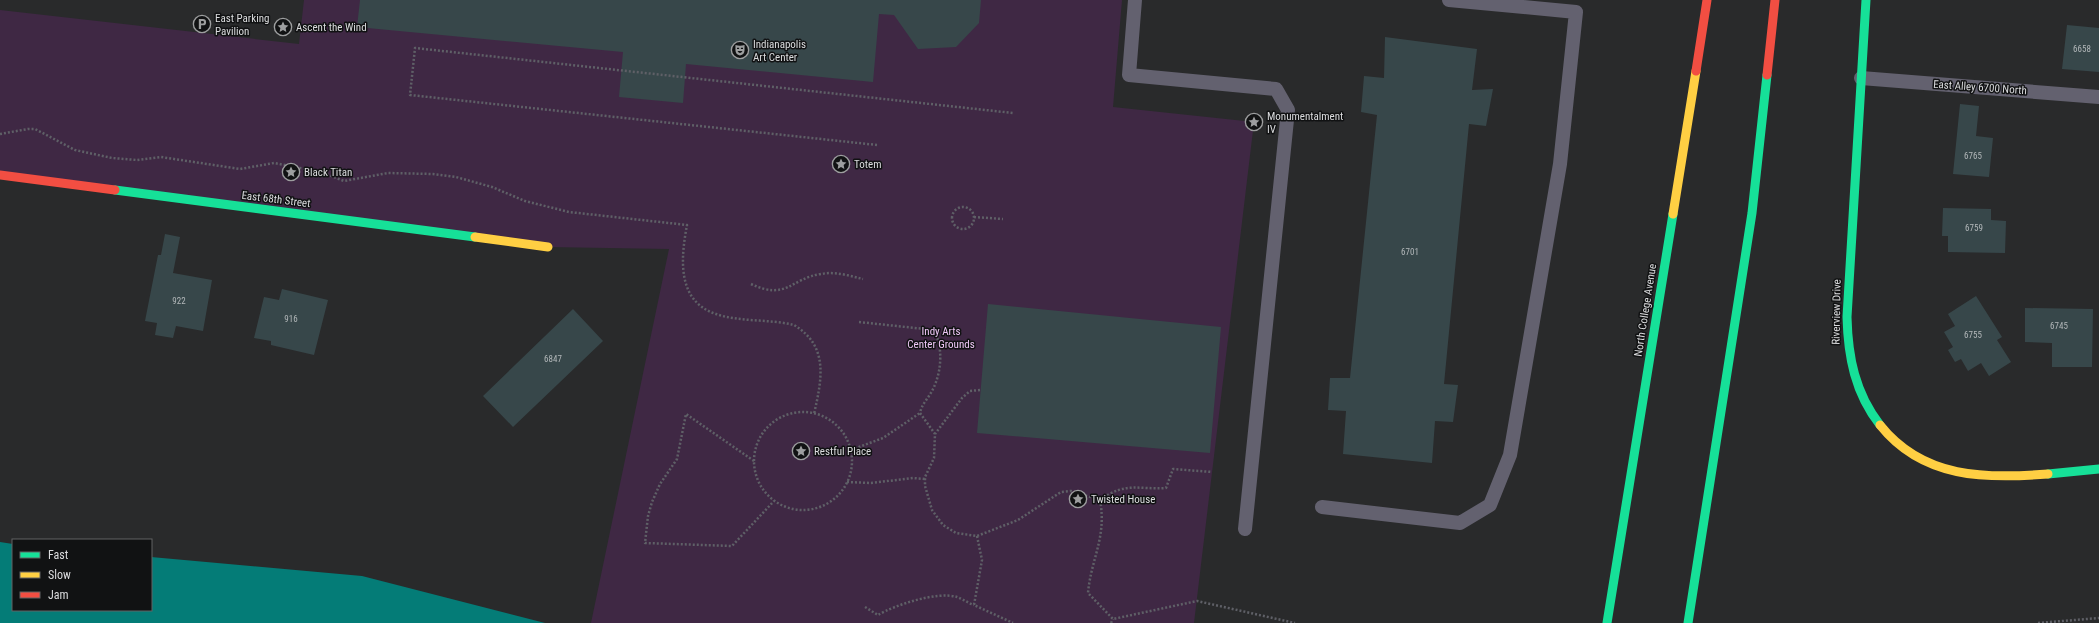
<svg xmlns="http://www.w3.org/2000/svg" width="2099" height="623" font-family="'Roboto Condensed',sans-serif">
  <rect width="100%" height="100%" fill="#292a2b"/>
  <!-- green -->
  <path fill="#3f2844" d="M304,0H1122L1113,107L1254,122L1194,623H591L669,249L548,247L0,175V10L299,44Z"/>
  <!-- water -->
  <path fill="#047c77" d="M0,542L13,544V610H151V557L362,576L545,623H0Z"/>
  <!-- building -->
  <path fill="#37474a" d="M360,0H981L979,23L956,47L918,49L894,15L879,14L873,82L686,64L683,103L619,97L623,52L357,27Z
    M2067,25L2099,28V72L2062,69Z
    M1385,37L1477,49L1472,90L1493,89L1486,126L1469,124L1444,384L1458,385L1453,422L1435,421L1432,463L1343,454L1346,411L1328,410L1330,378H1350L1377,115L1361,112L1364,76L1384,78Z
    M1960,104L1979,106L1976,136L1993,138L1989,177L1953,174Z
    M1943,208L1991,209V220L2006,221L2005,253L1948,252V236H1942Z
    M165,234L180,237L173,273L212,280L203,331L176,326L173,338L155,335L157,323L145,321L158,255H161Z
    M282,289L328,300L314,355L271,345V341L254,338L264,297L279,300Z
    M1976,296L2002,337L1997,340L2011,362L1989,376L1981,363L1968,371L1961,359L1955,362L1948,350L1953,347L1944,332L1955,326L1948,314Z
    M988,304L1221,327L1210,453L977,433Z
    M2025,308L2093,309L2092,367H2052V343L2025,342Z
    M573,309L603,341L513,427L483,396Z"/>
  <g fill="none" stroke-linecap="round" stroke-linejoin="round">
    <!-- path -->
    <path stroke="#5f6067" stroke-width="2.5" stroke-dasharray="2 2" stroke-linecap="butt" d="M0,134L28,129H35L75,150L112,158L137,160L161,157L240,169L274,163L321,172L344,181L388,173L433,174L456,177L492,187L525,201L569,212L687,225C681,257 676,301 716,314C738,322 770,319 794,325C829,346 822,379 814,414
      M877,145L410,95L415,48L1013,113
      M952 218a11 11 0 1 1 22 0a11 11 0 1 1-22 0Z
      M974,217L1003,219
      M751,284C787,301 791,278 821,274C835,271 850,276 863,279
      M859,322L934,330C943,347 942,371 933,389C929,398 922,403 920,413L935,434
      M980,390L970,391L962,398L935,434L934,458L925,477V486L932,510L943,525L956,533L977,536L1018,520L1061,492L1071,491L1100,500C1126,481 1139,490 1166,488L1173,469L1212,472
      M754 461a49 49 0 1 1 98 0a49 49 0 1 1-98 0Z
      M851,450L883,438L920,413
      M754,461L686,414L677,459L660,484L652,502L648,516L645,543L732,546L774,501
      M847,482L871,483L913,478L925,479
      M1100,500C1107,537 1091,559 1088,593L1113,619L1197,601L1295,623
      M977,536L982,560L974,605L1013,623
      M865,607L878,615C895,605 937,591 957,597C963,599 968,603 974,605
      M1111,623L1113,619
      M2038,623L2099,618"/>
    <!-- lane -->
    <path stroke="#63616f" stroke-width="14" d="M1135,0L1129,75L1276,89L1288,110L1245,529
      M1861,78L2099,97
      M1322,507L1460,523L1490,505L1510,455L1560,164L1576,12L1449,0"/>
    <!-- fast -->
    <path stroke="#16e098" stroke-width="9" d="M1866,0L1847,317C1848,357 1855,393 1880,425
      M115,190L475,237
      M2048,474L2099,469
      M1607,623L1673,214
      M1688,623L1752,213L1767,75"/>
    <!-- slow -->
    <path stroke="#ffcf43" stroke-width="9" d="M1673,214L1696,71
      M475,237L548,247
      M1880,425C1923,479 1986,479 2048,474"/>
    <!-- jam -->
    <path stroke="#f24e42" stroke-width="9" d="M1696,71L1707,0
      M1767,75L1775,0
      M0,175L115,190"/>
  </g>
  <!-- icons -->
  <defs>
    <symbol id="parking-ring" viewBox="-11 -11 22 22"><circle r="9.5" fill="#111213" stroke="#9d9e9f" stroke-width="1.5"/><path d="M-3.5-5.5H1a3.5 3.5 0 0 1 0 7H-1V5.5H-3.5ZM-1-3.4V-.6H.8a1.4 1.4 0 0 0 0-2.8Z" fill="#9d9e9f"/></symbol>
    <symbol id="sight-ring" viewBox="-11 -11 22 22"><circle r="9.5" fill="#111213" stroke="#9d9e9f" stroke-width="1.5"/><path d="M0-6L1.8-2.2L6-1.7L2.9 1.2L3.7 5.4L0 3.3L-3.7 5.4L-2.9 1.2L-6-1.7L-1.8-2.2Z" fill="#9d9e9f"/></symbol>
    <symbol id="theatre-ring" viewBox="-11 -11 22 22"><circle r="9.5" fill="#111213" stroke="#9d9e9f" stroke-width="1.5"/><path d="M-5-5.5Q0-4 5-5.5V0Q5 5 0 6Q-5 5-5 0ZM-3.3-2.5H-1v1.5H-3.3ZM1-2.5H3.3v1.5H1ZM-2.8 1Q0 5.5 2.8 1Z" fill="#9d9e9f"/></symbol>
  </defs>
  <g fill-rule="evenodd">
    <use href="#parking-ring" x="192" y="14" width="20" height="20"/>
    <use href="#sight-ring" x="273" y="17" width="20" height="20"/>
    <use href="#theatre-ring" x="730" y="40" width="20" height="20"/>
    <use href="#sight-ring" x="1244" y="112" width="20" height="20"/>
    <use href="#sight-ring" x="831" y="154" width="20" height="20"/>
    <use href="#sight-ring" x="281" y="162" width="20" height="20"/>
    <use href="#sight-ring" x="791" y="441" width="20" height="20"/>
    <use href="#sight-ring" x="1068" y="489" width="20" height="20"/>
  </g>
  <g text-anchor="middle" stroke-width="3" stroke-linejoin="round" paint-order="stroke">
    <!-- number labels -->
    <g font-size="9" fill="#b2b7b9">
      <text x="2082" y="52">6658</text>
      <text x="1973" y="159">6765</text>
      <text x="1974" y="231">6759</text>
      <text x="1410" y="255">6701</text>
      <text x="179" y="304">922</text>
      <text x="291" y="322">916</text>
      <text x="2059" y="329">6745</text>
      <text x="1973" y="338">6755</text>
      <text x="553" y="362">6847</text>
    </g>
    <!-- poi labels -->
    <g font-size="11" fill="#dbdcde" stroke="#111213" text-anchor="start">
      <text x="215" y="22">East Parking<tspan x="215" dy="13">Pavilion</tspan></text>
      <text x="296" y="31">Ascent the Wind</text>
      <text x="753" y="48">Indianapolis<tspan x="753" dy="13">Art Center</tspan></text>
      <text x="1267" y="120">Monumentalment<tspan x="1267" dy="13">IV</tspan></text>
      <text x="854" y="168">Totem</text>
      <text x="304" y="176">Black Titan</text>
      <text x="814" y="455">Restful Place</text>
      <text x="1091" y="503">Twisted House</text>
    </g>
    <!-- street labels -->
    <g font-size="11" fill="#dbdcde" stroke="#111213">
      <text transform="translate(1980 87) rotate(4)" y="4">East Alley 6700 North</text>
      <text transform="translate(276 199) rotate(7)" y="4">East 68th Street</text>
      <text transform="translate(1645 310) rotate(-81)" y="4">North College Avenue</text>
      <text transform="translate(1836 312) rotate(-89)" y="4">Riverview Drive</text>
    </g>
    <!-- park labels -->
    <g font-size="11" fill="#eec7f6" stroke="#111213">
      <text x="941" y="335">Indy Arts<tspan x="941" dy="13">Center Grounds</tspan></text>
    </g>
  </g>
  <!-- legend -->
  <rect x="12" y="539" width="140" height="72" fill="#111213" stroke="#626364"/>
  <rect x="20" y="552" width="20" height="6" fill="#16e098" stroke="#626364"/>
  <text x="48" y="559" font-size="12" fill="#dbdcde">Fast</text>
  <rect x="20" y="572" width="20" height="6" fill="#ffcf43" stroke="#626364"/>
  <text x="48" y="579" font-size="12" fill="#dbdcde">Slow</text>
  <rect x="20" y="592" width="20" height="6" fill="#f24e42" stroke="#626364"/>
  <text x="48" y="599" font-size="12" fill="#dbdcde">Jam</text>
</svg>
